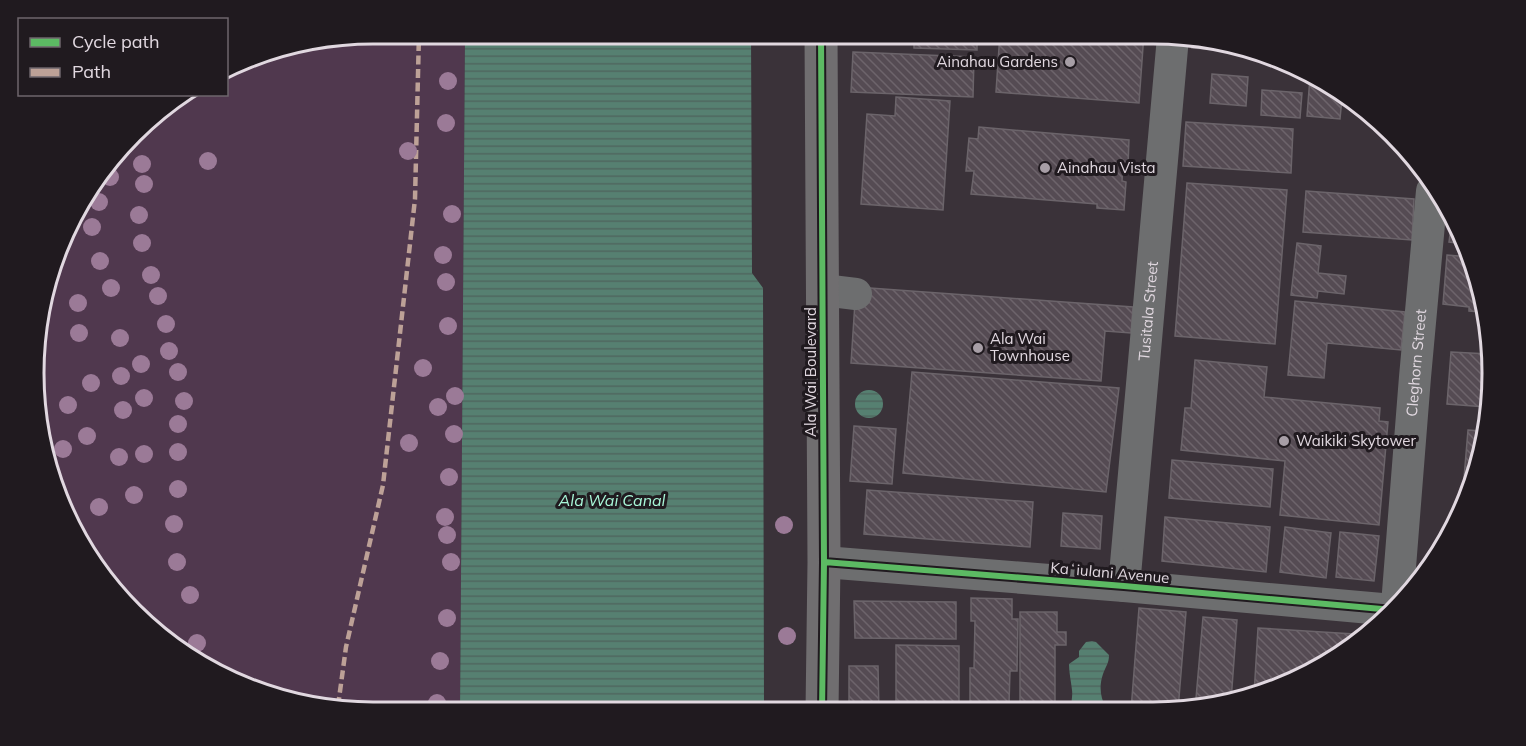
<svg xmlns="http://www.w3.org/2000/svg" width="1526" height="746" font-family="Mulish,sans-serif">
  <defs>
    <pattern id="water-rules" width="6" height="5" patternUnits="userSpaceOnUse" patternTransform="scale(1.5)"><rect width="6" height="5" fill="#568071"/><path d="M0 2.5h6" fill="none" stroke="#4f675f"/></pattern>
    <pattern id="building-back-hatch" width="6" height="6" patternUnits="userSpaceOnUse" patternTransform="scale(1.5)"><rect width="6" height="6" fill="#554b53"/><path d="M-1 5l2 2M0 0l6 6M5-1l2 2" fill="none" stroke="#6d646b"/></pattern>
  </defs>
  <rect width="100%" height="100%" fill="#3a3239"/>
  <!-- green -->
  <path fill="#50384e" d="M373,33H465L460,713H373L243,687L149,628L68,524L36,417L40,306L90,184L166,103L182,95L226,94L227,71L263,51Z"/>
  <!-- water -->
  <path fill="url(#water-rules)" d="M465,33H751L752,273L763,288L764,712L460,713Z
    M855 404a14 14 0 1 1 28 0a14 14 0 1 1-28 0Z
    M1092,641L1096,642L1109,655C1109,663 1106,666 1103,674C1099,686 1100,697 1106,708L1104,710H1073C1070,701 1073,698 1072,690C1071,681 1069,673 1069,664L1079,657V651L1086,642Z"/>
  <!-- building -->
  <path fill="url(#building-back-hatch)" stroke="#6b646a" stroke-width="1.5" d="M849,33H894V44H849Z
    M914,33H977V50L914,48Z
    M1000,33H1144L1139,103L996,92Z
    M1192,41L1245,51L1192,48Z
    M853,52L974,57L973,97L851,92Z
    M1212,74L1248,77L1246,106L1210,103Z
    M1310,77L1342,98L1340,119L1307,116Z
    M1262,90L1302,93L1300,118L1261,115Z
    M896,97L950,101L943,210L861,204L867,114L895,116Z
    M1186,122L1293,129L1291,173L1183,166Z
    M979,127L1129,140L1128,165L1123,164L1122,181L1126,182L1124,210L1097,208V204L971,194L974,171H966L969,138L978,139Z
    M1187,183L1287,190L1275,344L1175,336Z
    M1306,191L1414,199L1412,240L1303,232Z
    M1452,220L1467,243V244L1449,242Z
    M1297,243L1321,246L1318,273L1346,276L1344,294L1318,291L1317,298L1291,295Z
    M1447,255L1470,257L1481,312L1469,311V307L1443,304Z
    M856,287L1133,307L1131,333L1105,331L1101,381L851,363Z
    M1295,301L1405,312L1401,350L1327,343L1324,378L1288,375Z
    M1451,352L1489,354L1493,373L1486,407L1447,404Z
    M1195,360L1267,367L1264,397L1380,408L1379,421L1388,422L1379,525L1280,515L1285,461L1181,450L1185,408H1191Z
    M912,372L1119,388L1106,492L903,473Z
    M854,426L896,429L892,484L850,481Z
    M1468,430L1481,431L1467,503L1461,514Z
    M1172,460L1273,469L1270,507L1169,498Z
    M867,490L1033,502L1030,547L864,534Z
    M1063,513L1102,516L1100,549L1061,546Z
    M1165,517L1270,527L1266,572L1162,561Z
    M1285,527L1331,533L1326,578L1280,572Z
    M1340,532L1379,536L1374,581L1336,577Z
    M971,598L1012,599V619H1018L1017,671H1010L1009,704L970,703V668H974L975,621H971Z
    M854,601L956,602V639L855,638Z
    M1139,608L1186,612L1178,710H1131Z
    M1020,612H1057V632H1066V645H1055V711H1020Z
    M1203,617L1237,620L1231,701L1195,710Z
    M1258,628L1354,634L1353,647L1283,687L1254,695Z
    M896,645L959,646V705L896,704Z
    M849,666H878L879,711H849Z"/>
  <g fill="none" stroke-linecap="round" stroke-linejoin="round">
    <!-- minor -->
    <g stroke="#6d6e6f" stroke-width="32">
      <path d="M823,290L856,294"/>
      <path d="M824,562L1124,586L1393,610"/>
      <path id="s1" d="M1124,586L1173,37"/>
      <path id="s2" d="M1397,605L1415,377L1432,191"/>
    </g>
    <!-- major -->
    <path stroke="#706e70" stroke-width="33" d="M821,33L824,562L822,711"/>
    <!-- quiet -->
    <path stroke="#bda197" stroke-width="4.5" stroke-dasharray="9 4.5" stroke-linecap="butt" d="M338,706L346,647L383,485L415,199L419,33"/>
    <defs>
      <path id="cycleway" d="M821,33L824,562L822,711
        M824,562L1124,586L1393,610"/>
    </defs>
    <!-- cycleway casing -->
    <use href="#cycleway" stroke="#201a1f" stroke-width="10"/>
    <!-- cycleway -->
    <use href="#cycleway" stroke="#5cba63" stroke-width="6"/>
  </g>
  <!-- trees -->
  <g fill="#9b7a97">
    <circle cx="448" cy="81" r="9"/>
    <circle cx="446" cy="123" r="9"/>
    <circle cx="408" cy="151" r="9"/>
    <circle cx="208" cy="161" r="9"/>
    <circle cx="142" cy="164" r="9"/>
    <circle cx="110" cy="177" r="9"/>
    <circle cx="144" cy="184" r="9"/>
    <circle cx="99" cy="202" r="9"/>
    <circle cx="452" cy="214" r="9"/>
    <circle cx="139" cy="215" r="9"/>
    <circle cx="92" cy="227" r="9"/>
    <circle cx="142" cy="243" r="9"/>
    <circle cx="443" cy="255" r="9"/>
    <circle cx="100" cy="261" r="9"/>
    <circle cx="151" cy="275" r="9"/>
    <circle cx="446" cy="282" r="9"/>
    <circle cx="111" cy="288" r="9"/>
    <circle cx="158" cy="296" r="9"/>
    <circle cx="78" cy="303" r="9"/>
    <circle cx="166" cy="324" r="9"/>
    <circle cx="448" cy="326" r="9"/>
    <circle cx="79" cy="333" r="9"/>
    <circle cx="120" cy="338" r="9"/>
    <circle cx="169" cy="351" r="9"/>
    <circle cx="141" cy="364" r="9"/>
    <circle cx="423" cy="368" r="9"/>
    <circle cx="178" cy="372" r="9"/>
    <circle cx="121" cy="376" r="9"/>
    <circle cx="91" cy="383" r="9"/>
    <circle cx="455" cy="396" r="9"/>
    <circle cx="144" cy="398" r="9"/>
    <circle cx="184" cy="401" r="9"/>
    <circle cx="68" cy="405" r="9"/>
    <circle cx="438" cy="407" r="9"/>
    <circle cx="123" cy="410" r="9"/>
    <circle cx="178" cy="424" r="9"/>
    <circle cx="454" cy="434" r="9"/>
    <circle cx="87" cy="436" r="9"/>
    <circle cx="409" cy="443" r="9"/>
    <circle cx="63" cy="449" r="9"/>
    <circle cx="178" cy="452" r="9"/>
    <circle cx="144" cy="454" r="9"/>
    <circle cx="119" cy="457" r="9"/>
    <circle cx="449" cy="477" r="9"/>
    <circle cx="178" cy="489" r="9"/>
    <circle cx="134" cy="495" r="9"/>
    <circle cx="99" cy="507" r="9"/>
    <circle cx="445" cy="517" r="9"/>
    <circle cx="174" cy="524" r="9"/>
    <circle cx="784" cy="525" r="9"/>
    <circle cx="447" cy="535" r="9"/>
    <circle cx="177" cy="562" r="9"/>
    <circle cx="451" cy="562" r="9"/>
    <circle cx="190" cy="595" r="9"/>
    <circle cx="447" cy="618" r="9"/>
    <circle cx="787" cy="636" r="9"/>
    <circle cx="197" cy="643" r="9"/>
    <circle cx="440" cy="661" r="9"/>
    <circle cx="437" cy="703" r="9"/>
  </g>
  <!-- markers -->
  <g fill="#a79ea6" stroke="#201a1f" stroke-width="2">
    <circle cx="1070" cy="62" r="6"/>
    <circle cx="1045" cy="168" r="6"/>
    <circle cx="978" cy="348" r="6"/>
    <circle cx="1284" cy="441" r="6"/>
  </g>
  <g text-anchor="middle" stroke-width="6" stroke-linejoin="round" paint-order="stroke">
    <!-- poi labels -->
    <g font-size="15" fill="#e1d8e0" stroke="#201a1f" text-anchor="start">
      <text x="1058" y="67" text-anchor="end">Ainahau Gardens</text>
      <text x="1057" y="173">Ainahau Vista</text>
      <text x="990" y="344">Ala Wai<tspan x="990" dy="17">Townhouse</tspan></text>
      <text x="1296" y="446">Waikiki Skytower</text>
    </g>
    <!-- street labels -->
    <g font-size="15" fill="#e1d8e0" stroke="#201a1f">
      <text dy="5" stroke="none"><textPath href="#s1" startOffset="276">Tusitala Street</textPath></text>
      <text dy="5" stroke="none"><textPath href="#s2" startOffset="243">Cleghorn Street</textPath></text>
      <text transform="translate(811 372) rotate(-90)" y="5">Ala Wai Boulevard</text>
      <text transform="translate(1110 573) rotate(5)" y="5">Kaʻiulani Avenue</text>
    </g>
    <!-- water labels -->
    <g font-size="16" font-style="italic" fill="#a8f7d8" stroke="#201a1f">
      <text x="612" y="506">Ala Wai Canal</text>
    </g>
  </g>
  <!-- crop -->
  <path d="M0 0H1526V746H0ZM373 44H1153A329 329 0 0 1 1482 373V373A329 329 0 0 1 1153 702H373A329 329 0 0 1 44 373V373A329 329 0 0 1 373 44Z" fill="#201a1f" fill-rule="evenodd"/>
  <path fill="none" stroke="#e1d8e0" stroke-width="3" d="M373 44H1153A329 329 0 0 1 1482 373V373A329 329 0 0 1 1153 702H373A329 329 0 0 1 44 373V373A329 329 0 0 1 373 44Z"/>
  <!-- legend -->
  <rect x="18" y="18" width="210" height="78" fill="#201a1f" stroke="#6d666c" stroke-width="1.5"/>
  <rect x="30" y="38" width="30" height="9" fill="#5cba63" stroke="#6d666c" stroke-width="1.5"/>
  <text x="72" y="48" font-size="18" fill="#e1d8e0">Cycle path</text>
  <rect x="30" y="68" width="30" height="9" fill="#bda197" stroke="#6d666c" stroke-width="1.5"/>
  <text x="72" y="78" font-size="18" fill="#e1d8e0">Path</text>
</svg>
